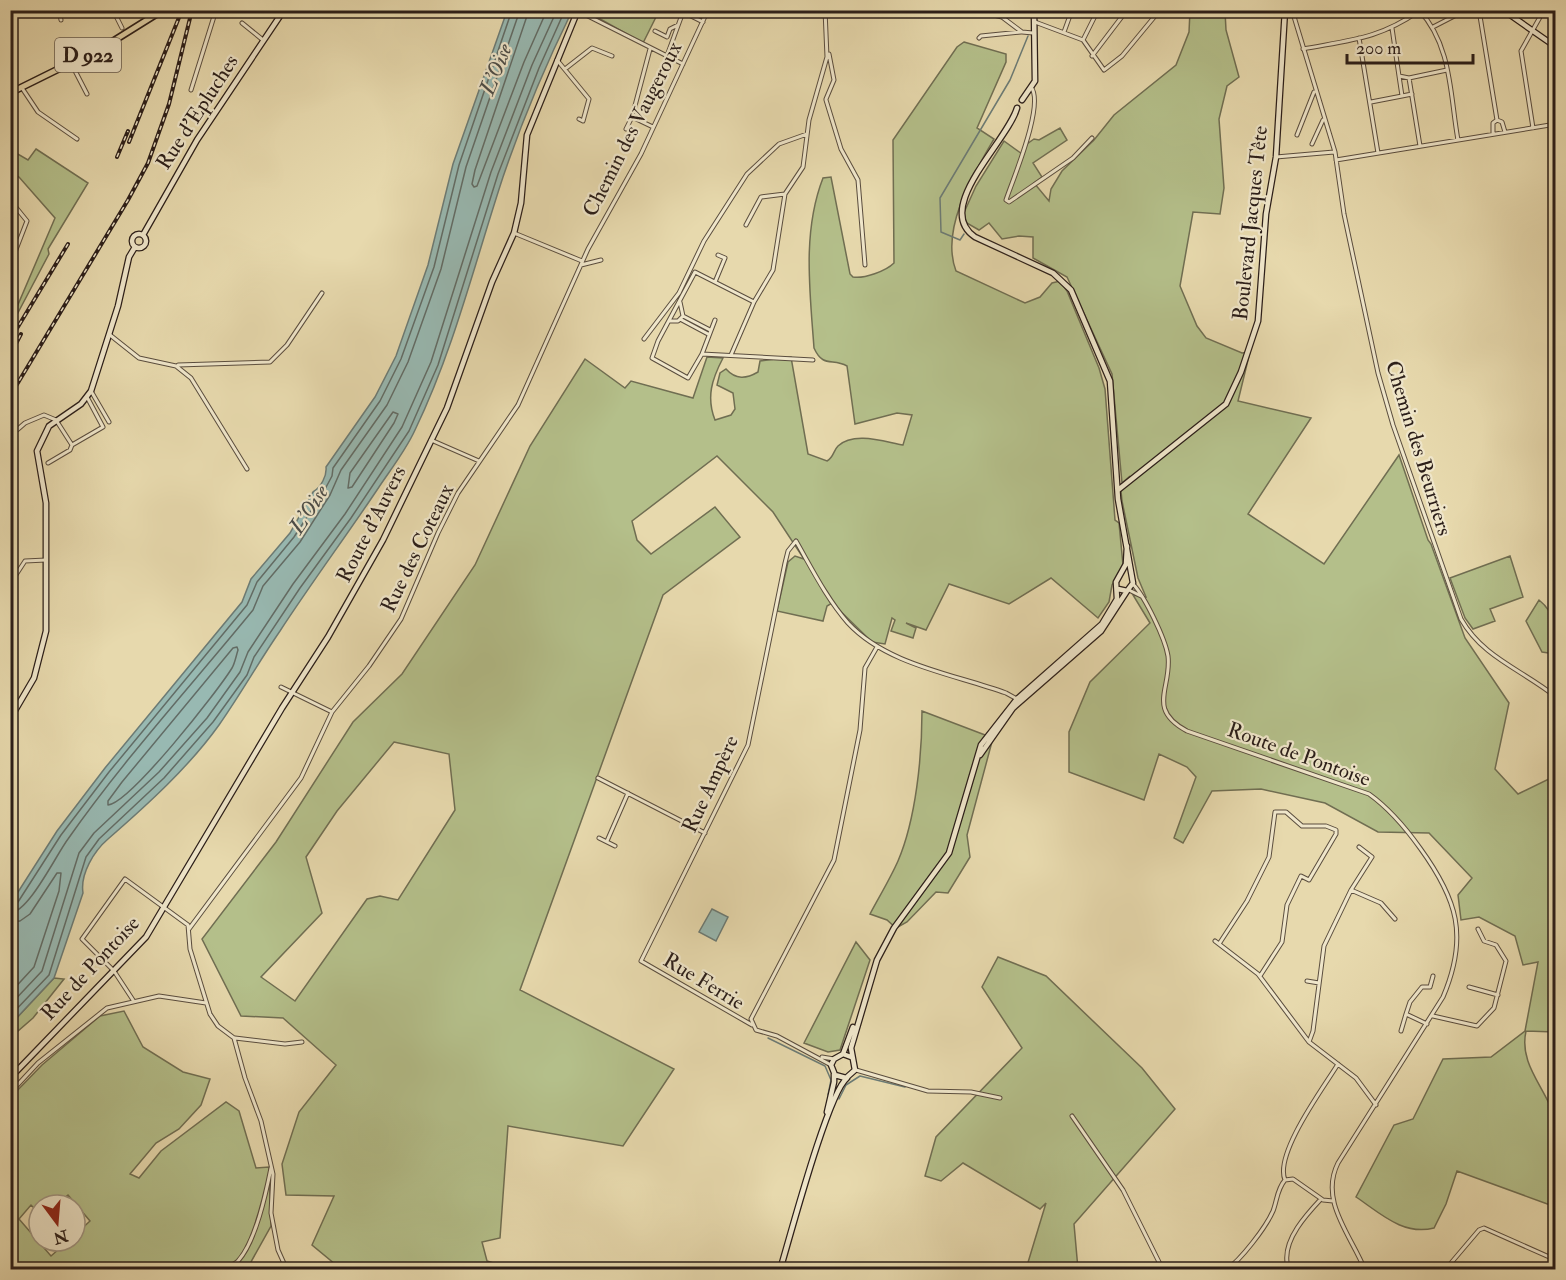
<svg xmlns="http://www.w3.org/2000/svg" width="1566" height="1280" font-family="'IM FELL Double Pica',serif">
  <rect width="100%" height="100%" fill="#e7d9ad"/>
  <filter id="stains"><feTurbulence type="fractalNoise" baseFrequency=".00333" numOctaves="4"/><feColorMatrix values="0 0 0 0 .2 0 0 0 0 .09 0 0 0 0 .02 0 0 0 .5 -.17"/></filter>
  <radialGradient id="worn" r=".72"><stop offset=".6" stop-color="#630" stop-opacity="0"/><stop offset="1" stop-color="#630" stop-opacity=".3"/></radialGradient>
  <!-- green -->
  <path fill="#b4bf8a" stroke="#706e52" stroke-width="1.5" fill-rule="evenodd" d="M584,10L659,11L643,43Z
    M1190,11H1225L1226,30L1239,77L1227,86L1219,119L1224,188L1220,214L1193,212L1180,286L1197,326L1206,338L1242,353L1250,352L1238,401L1311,418L1248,514L1324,564L1399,455L1428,540L1431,544L1465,638L1509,703L1495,769L1518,794L1549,779L1555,767V1032L1526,1031C1518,1067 1550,1091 1555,1122C1560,1147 1555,1176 1556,1201L1553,1206L1457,1171L1446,1204L1434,1228C1403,1236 1380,1213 1356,1197L1394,1125L1413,1119L1443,1059L1491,1057L1525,1031L1538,962L1523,965L1515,936L1479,917L1461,920L1458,895L1472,878L1429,833L1378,832L1325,803L1261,789L1212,791L1183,843L1174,838L1196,777L1187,767L1159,754L1144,800L1069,772V732L1090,682L1150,623L1133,595L1146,597L1138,578L1122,501L1121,491L1130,476L1122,483L1112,374L1067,277L1033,258V237L1019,236L1002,239L989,223L979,230L965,222L962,217L976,186L1004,141L1022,154L1027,144L1034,139L1039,140L1060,128L1067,140L1033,163L1042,177L1034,183L1049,201L1051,189L1062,171L1094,140L1114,115L1176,65L1189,32Z
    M964,42L1006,54V62L977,128L994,139C973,175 940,229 956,271L1025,303L1040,297L1052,283L1060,281L1067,291L1099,368L1105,389L1115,520L1119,523L1123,565L1112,585L1109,602L1098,618L1051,578L1009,604L949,584L926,630L906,623L916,628L913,638L891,631L895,620L892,618L885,644L872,642L832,603L827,606L823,621L777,611L788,562L795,556L804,559L773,512L717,456L632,521L637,540L651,554L715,507L740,537L663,595L520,990L674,1069L623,1146L508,1126L500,1238L482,1242L487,1261L503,1266V1269H341L312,1245L334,1196L286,1195L282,1164L299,1112L336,1065L283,1018L241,1016L202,939L276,842L353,722L402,674L475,565L530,446L585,359L625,388L631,381L693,398L707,357L723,358C712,379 706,397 715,420L731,415L735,409L733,393L717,385L720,373L726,369C736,380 746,379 758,372L760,361L791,357L808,454L827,461C834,457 833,451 838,446C854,431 885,442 903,445L912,415L897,413L855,424L847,366C832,358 823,368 814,348C810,292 802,232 823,178L831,177L850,274L853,277C864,279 886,271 894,263L893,140L957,47ZM394,742L449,754L455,810L398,900L380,896L367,899L295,1001L261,977L322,913L306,857L337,811Z
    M36,149L88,183L48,249L49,254L11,326V321L55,218L19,177L11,172V150L28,160Z
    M1510,556L1523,597L1490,609L1495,621L1473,629L1465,618L1450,578Z
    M1539,600C1557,614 1556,633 1555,654L1542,652L1526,621Z
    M922,711L993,738L967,835L970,857L948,893L936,892L907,922L896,928L887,920L870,914C879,897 890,879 898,861C916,819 922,756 922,711Z
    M856,942L870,960L840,1050L828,1052L804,1043Z
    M998,957L1046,976L1142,1068L1175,1109L1074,1224L1078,1269H1026L1046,1203L1040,1209L963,1163L941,1181L925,1176L936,1137L1022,1048L982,987Z
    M54,978L64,979L33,1018L11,1037V1024Z
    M124,1011L143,1047L183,1072L210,1079L201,1105L179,1129L156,1143L130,1174L139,1178L161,1151L226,1102L239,1111L256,1168L269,1167L271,1226L247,1269L43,1270L41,1266L38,1269H11L10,1098L42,1065L100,1016ZM68,1195L90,1221L75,1235V1241H68L51,1256L19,1219L31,1205L39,1213V1205H56Z"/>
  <!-- water -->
  <path fill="#98b9b2" stroke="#6c7b75" stroke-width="1.5" d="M507,11H572C546,64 522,121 503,177C475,262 454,349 415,430C406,450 391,469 379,487C347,535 312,582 280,631C258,663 242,692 219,725C189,767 147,805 108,839C94,851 80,874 83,893L54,978L11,1024V903L57,831L105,768L242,602L251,579L290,533L313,492C321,487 327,476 326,467L375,397L396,356L428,265L453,164Z
    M712,909L728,917L716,941L699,932Z"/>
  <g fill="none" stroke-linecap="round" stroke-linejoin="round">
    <!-- shore -->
    <path stroke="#626c66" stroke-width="1.5" d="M529,10L475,170L472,184L474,187L477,186L524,62L547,10
      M393,412L398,414L394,423L352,487L348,488L350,473Z
      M237,647L238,650C236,656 235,663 232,668C218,691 130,803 108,805V801L122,782L233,648Z
      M10,905L18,902L61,835L109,772L247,605L257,582L294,537L324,491L332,476L333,468L380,401L401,359L434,267L459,165L512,10
      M10,913C29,912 56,855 68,839C124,759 191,686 253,610L263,586L300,542L330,495L341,470L387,405L408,362L441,269L466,167L520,10
      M10,922L20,921L30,914L57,873H61L59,891L34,967L10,993
      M10,1005L42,971L79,853L94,833L159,772L207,718L240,672L248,652L293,584L345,514L402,427L431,362L491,172L532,65L557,10
      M10,1016L49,975L86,857L99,839L164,778L213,722L247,675L254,657L300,588L351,518L409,431L438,365L498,174L539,68L565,10"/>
    <!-- stream -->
    <path stroke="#6c7b75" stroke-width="1.5" d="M1026,10L1027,17
      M964,234L960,240L941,232L940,198L1010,80L1028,36
      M768,1038L825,1066L831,1080L828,1095
      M839,1099L846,1085L860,1076L905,1087"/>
    <defs>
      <path id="street" d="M59,10L61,20
        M113,10L122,28
        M973,10L1002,17L1022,32L1033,33
        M1292,10L1335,152L1344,214L1378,373L1393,425L1461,619C1483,658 1523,670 1556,697
        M1419,10C1452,45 1450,96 1458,140
        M1479,10L1497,120L1502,122L1505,132
        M578,11L683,64
        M683,12L703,22
        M1035,22L1083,40L1104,70L1122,56L1160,10
        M242,23L263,40
        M1433,27L1466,10
        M1392,28L1399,76
        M655,31L667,37L670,29L678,25
        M1064,32L1072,10
        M979,38L981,36L1021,32
        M1359,38L1378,153
        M1083,40L1098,10
        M650,49L632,117L653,127
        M1303,49C1350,40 1379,39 1419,11
        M668,53L683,12
        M1092,56L1127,10
        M557,60L589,99L583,121L579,119
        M71,63L87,94
        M565,69L592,48L612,56
        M1409,78L1447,70
        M1031,87C1045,104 1013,179 1006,200L1009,202L1073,158L1092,138
        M22,88L38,112L77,139
        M191,90L216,10
        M1412,94L1402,96L1399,76L1409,78L1420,146
        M826,99L834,80L829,54
        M826,100L841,149L858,180L865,265
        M1371,102L1402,96
        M1533,128L1521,51L1544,10
        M626,129L632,117
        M1493,134V123L1497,120
        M1297,135L1314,92
        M1312,144L1323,120
        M1276,157L1334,152
        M1336,160L1556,124
        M10,200L27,221L10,265
        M746,225L761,197L785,194
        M514,233L582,261
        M581,265L601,260
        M715,282L725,258L718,255
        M754,302L695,272L658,341L652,358L688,378L702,354L813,360
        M683,316L710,330
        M680,319L708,334
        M669,321H678L683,316L680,302
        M110,335L139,358L176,366L191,378L247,469
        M644,339L679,293L704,241L747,174L779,144L807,134
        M702,354L715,320
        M731,355L754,302L773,270L785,194L803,167L809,120L827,57L825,10
        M178,365L270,362L287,345L322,293
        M91,391L109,422
        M10,436L25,423L44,415L56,420L72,445L103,427L87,397
        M431,440L479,461
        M48,463L70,450L72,445
        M1551,525L1556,524
        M10,584L25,561L46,560
        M1133,584C1145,597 1165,638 1168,656C1172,688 1146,709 1187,731L1369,794C1390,809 1405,827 1420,848C1457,899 1469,936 1443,997L1338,1163C1319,1201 1351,1235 1365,1270
        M1129,590L1141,596
        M281,687L332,712
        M598,778L705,833
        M599,838L615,846
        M607,841L628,793
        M1351,890L1381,903L1395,919
        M189,929L301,778L332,712L369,666L401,619L438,533L458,493L518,405L588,249L641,154L708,10
        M1215,941L1258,974L1309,1042L1356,1078L1376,1105
        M1219,944L1247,901L1269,857L1275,812H1286L1302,826H1326L1336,830V834L1309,880L1301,876L1287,905L1282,942L1260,976
        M1307,981L1319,983
        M1469,987L1498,995
        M133,1000L114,971L82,939L125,879L188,925L190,949L210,1014L218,1026L234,1038L245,1078L261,1121L273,1174L271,1213L278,1250L287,1270
        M1433,1016L1477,1026L1494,1008L1506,961L1496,945L1484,941L1478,929
        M1427,1024L1406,1014L1410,1002L1422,987H1430L1433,976
        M752,1025L641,961L748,745L785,563L788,551L796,541C812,569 827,599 848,623C887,665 954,674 1006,693L1017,699
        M1401,1031L1406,1014
        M235,1038L285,1044L302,1042
        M1309,1042L1313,1031L1324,946L1351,890L1372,857L1359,847
        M822,1057L834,1059
        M831,1065L777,1036L756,1030L751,1019L834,860L860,730L865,668L877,647
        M856,1070L928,1091L971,1092L1000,1098
        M10,1093L38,1063L107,1008L159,996L206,1003
        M1072,1116L1123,1190L1163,1270
        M1285,1180C1274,1154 1324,1087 1338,1064
        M221,1270C227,1267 234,1265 238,1261C256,1241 266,1193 271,1168
        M1226,1270C1241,1260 1266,1227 1273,1211C1277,1201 1277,1189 1285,1180L1293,1179L1323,1200L1333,1201
        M1283,1270L1287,1262C1284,1239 1306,1215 1321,1199
        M1445,1270L1479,1230L1484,1228L1556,1260"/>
      <path id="secondary" d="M1503,10L1556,47
        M1022,100L1035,81L1034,10
        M1017,108C1008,141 932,208 975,237L1053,273L1071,290L1110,381L1118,499L1133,583L1127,591L1118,589
        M132 241a7 7 0 1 1 14 0a7 7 0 1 1-14 0Z
        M143,235L197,140L284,10
        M1118,490L1226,404L1241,372L1258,321L1266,214L1276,157L1285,10
        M10,719L34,678L46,631V503L37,451L49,426L81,404L91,391L118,306L129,257L135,247
        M980,755L1013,708L1101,631L1127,591
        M843,1054L853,1027
        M851,1057L843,1054L834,1059L831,1065L835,1075L846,1078L855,1070L851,1048L877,960L894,928L949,853L981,745L1017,699L1102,624L1117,599L1116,582L1126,564L1127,546
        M10,1078L146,937L282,708L328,637L383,540L447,408L492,282L514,233L521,203L527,135L578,10
        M827,1112L834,1082V1074
        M780,1270C790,1237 828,1093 847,1078"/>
      <path id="primary" d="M10,93L107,45L163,10"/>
    </defs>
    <!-- street casing -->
    <use href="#street" stroke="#5a4d3e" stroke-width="5"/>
    <!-- secondary casing -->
    <use href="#secondary" stroke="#2b1e19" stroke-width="7"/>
    <!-- primary casing -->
    <use href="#primary" stroke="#2b1e19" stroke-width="8"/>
    <!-- street -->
    <use href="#street" stroke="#efe6ca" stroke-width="3"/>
    <!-- secondary -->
    <use href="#secondary" stroke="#efe6ca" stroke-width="4.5"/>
    <!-- primary -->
    <use href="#primary" stroke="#e7d9ad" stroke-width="5"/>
    <defs>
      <path id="rail" d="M129,142L182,10
        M117,157L128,131
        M10,340L68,244
        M10,355L21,334
        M10,396L128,200L148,163L169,104L192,10"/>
    </defs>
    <!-- rail casing -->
    <use href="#rail" stroke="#2b1e19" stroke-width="4"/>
    <!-- rail -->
    <use href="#rail" stroke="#efe6ca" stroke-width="1.5" stroke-dasharray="4.5" stroke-linecap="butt"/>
  </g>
  <g text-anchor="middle" stroke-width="4.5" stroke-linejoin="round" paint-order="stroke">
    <!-- shield labels -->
    <rect fill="#efe6ca" stroke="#665a4e" stroke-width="1.5" x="55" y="38" width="66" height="34" rx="4.5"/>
    <g font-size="20" font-weight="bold" fill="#2b1e19">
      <text x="88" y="62">D 922</text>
    </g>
    <!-- street labels -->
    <g font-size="21" fill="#2b1e19" stroke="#efe6ca">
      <text transform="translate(197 112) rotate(-57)" y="7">Rue d'Epluches</text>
      <text transform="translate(632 129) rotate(-63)" y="7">Chemin des Vaugeroux</text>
      <text transform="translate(1250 223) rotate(-84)" y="7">Boulevard Jacques Tête</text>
      <text transform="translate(1419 448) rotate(73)" y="7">Chemin des Beurriers</text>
      <text transform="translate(371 524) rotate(-63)" y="7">Route d'Auvers</text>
      <text transform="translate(417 548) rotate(-64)" y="7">Rue des Coteaux</text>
      <text transform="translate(1299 754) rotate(20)" y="7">Route de Pontoise</text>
      <text transform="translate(710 784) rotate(-65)" y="7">Rue Ampère</text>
      <text transform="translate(90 968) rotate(-47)" y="7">Rue de Pontoise</text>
      <text transform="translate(704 981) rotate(31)" y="7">Rue Ferrie</text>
    </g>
    <!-- water labels -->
    <g font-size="22" font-style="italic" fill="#4c4c47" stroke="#efe6ca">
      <text transform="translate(495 69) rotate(-68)" y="8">L'Oise</text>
      <text transform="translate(308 509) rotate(-57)" y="8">L'Oise</text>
    </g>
  </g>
  <!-- margin -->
  <rect width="1566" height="1280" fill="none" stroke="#e7d9ad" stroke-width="36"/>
  <rect x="12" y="12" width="1542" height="1256" fill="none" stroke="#2b1e19" stroke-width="3"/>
  <rect x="18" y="18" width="1530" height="1244" fill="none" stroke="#2b1e19" stroke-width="1.5"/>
  <!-- north arrow -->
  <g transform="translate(57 1223) rotate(164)"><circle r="28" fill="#efe6ca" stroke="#a19683" stroke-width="1.5"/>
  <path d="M0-4.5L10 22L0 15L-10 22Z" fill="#8f2418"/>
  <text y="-9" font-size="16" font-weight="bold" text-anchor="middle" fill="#2b1e19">N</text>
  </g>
  <!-- scale -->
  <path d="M1347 54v9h126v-9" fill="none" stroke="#2b1e19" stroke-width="3"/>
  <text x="1356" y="54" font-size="18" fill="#2b1e19" stroke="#efe6ca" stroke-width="4.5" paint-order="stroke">200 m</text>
  <rect width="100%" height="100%" filter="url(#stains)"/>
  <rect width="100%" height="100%" fill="url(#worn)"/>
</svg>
